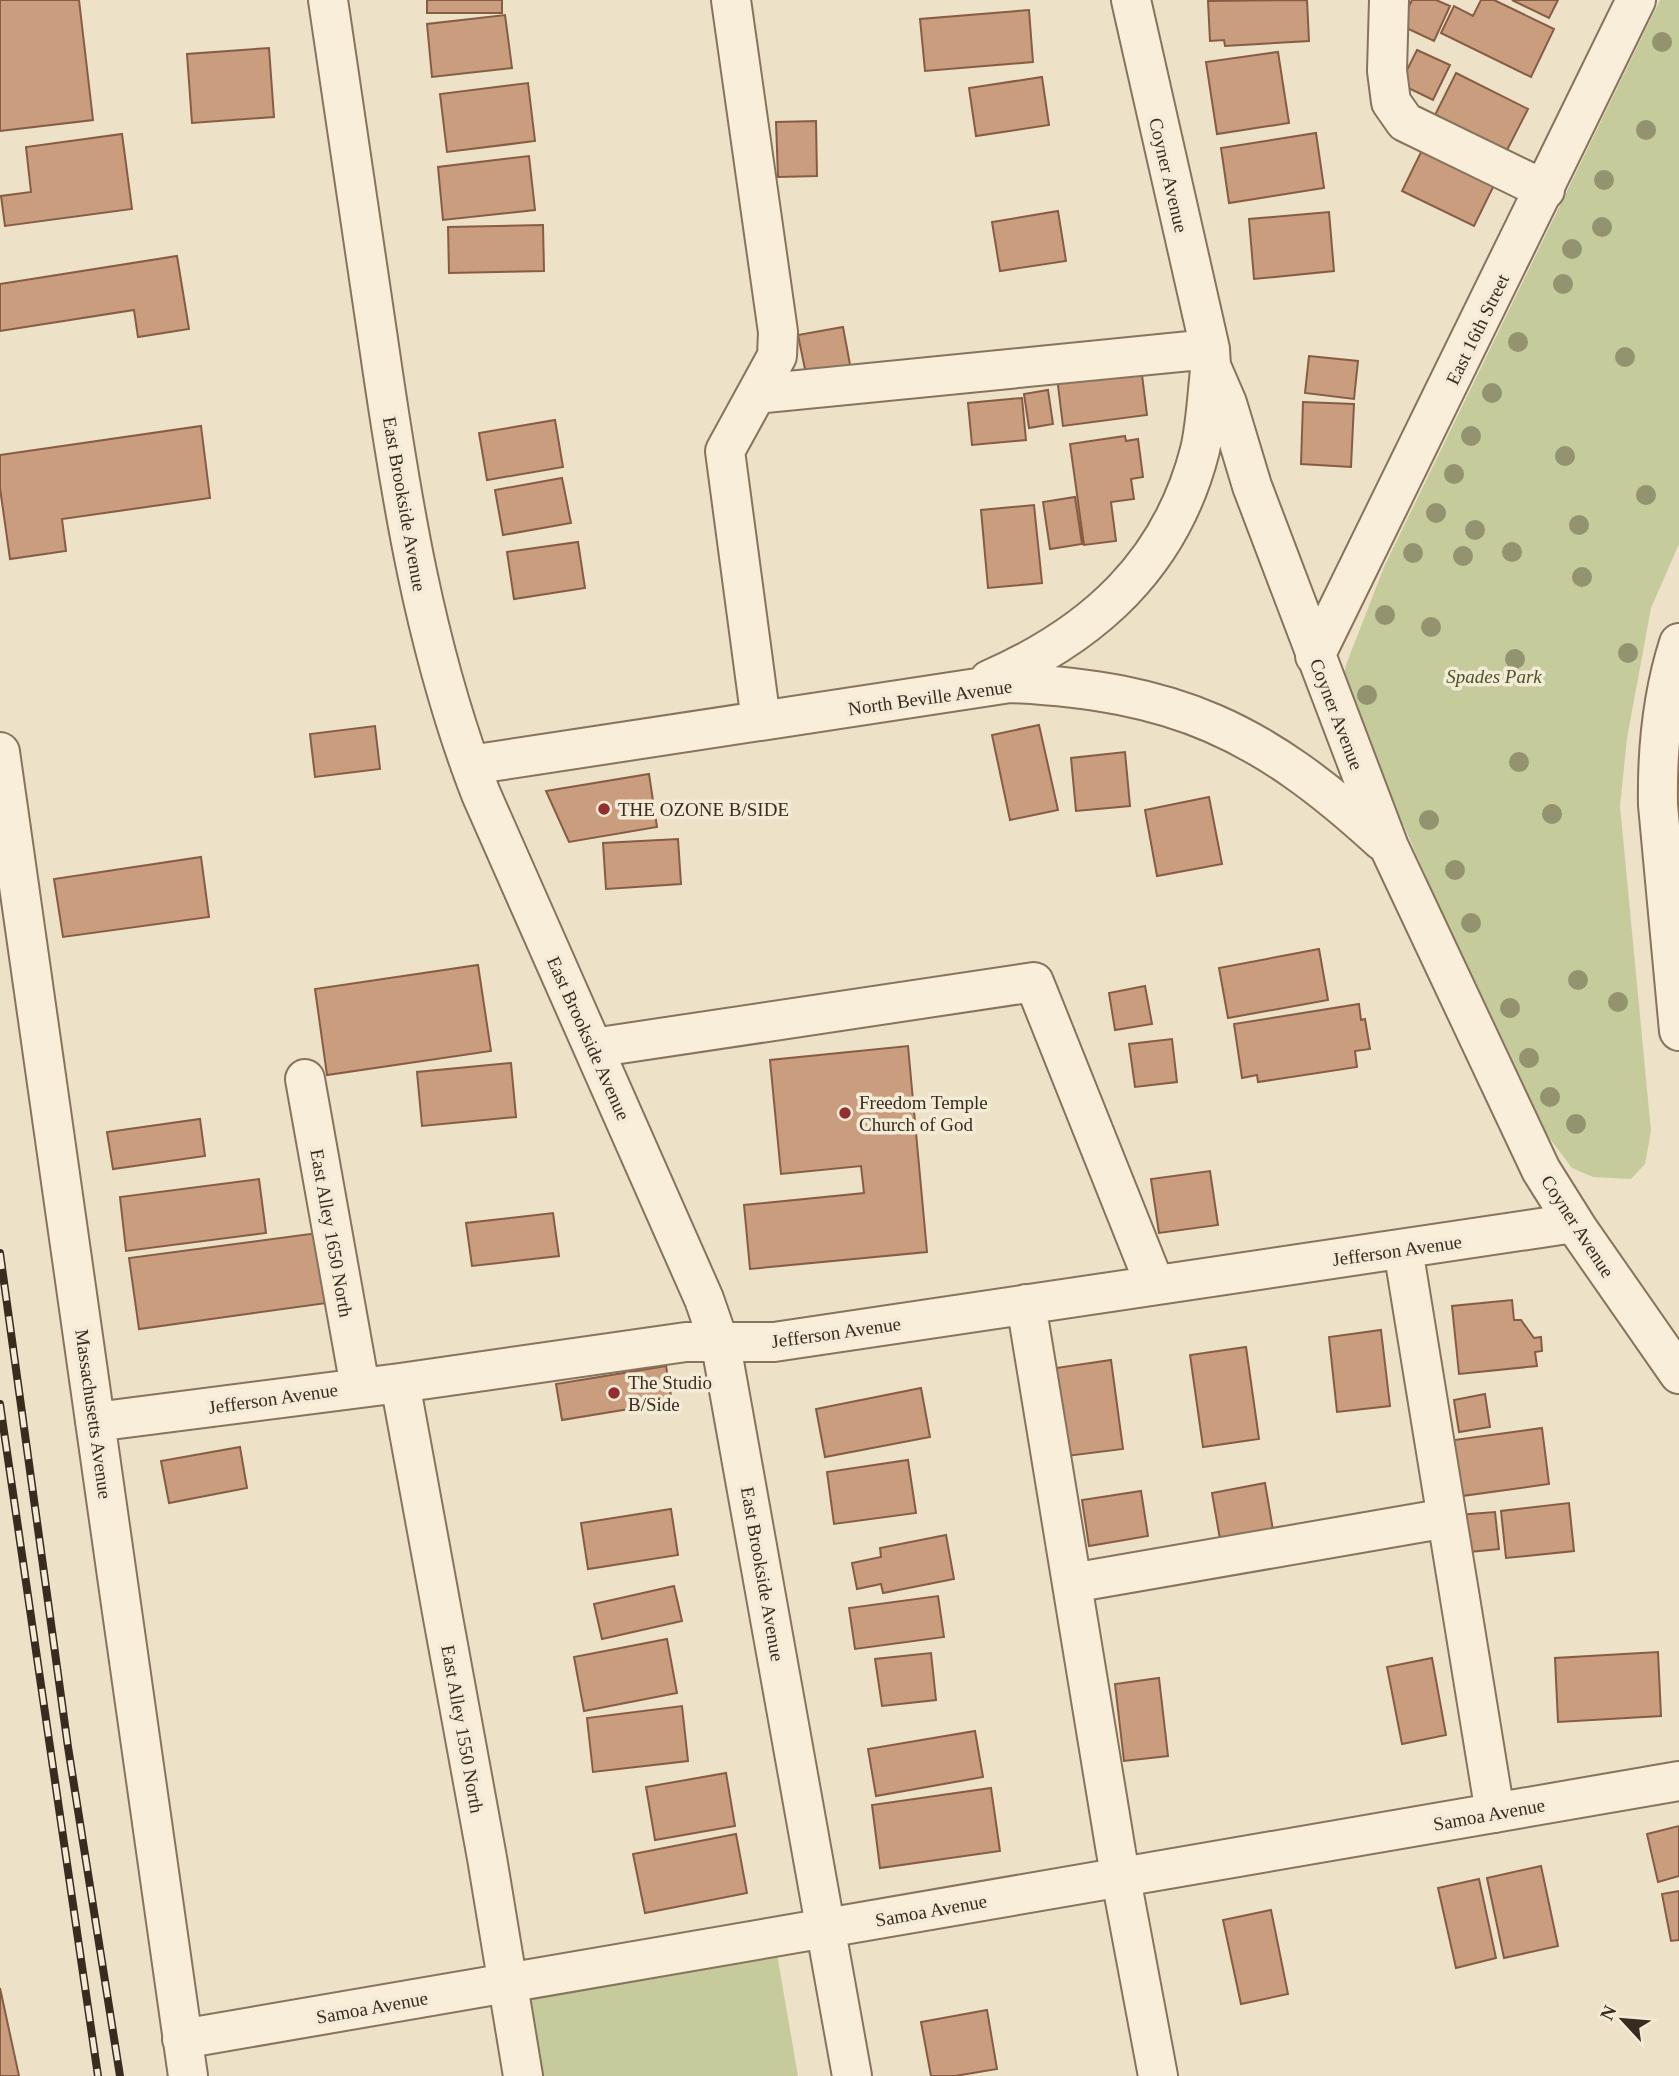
<svg xmlns="http://www.w3.org/2000/svg" width="1679" height="2076" font-family="'Times New Roman',serif">
  <rect width="100%" height="100%" fill="#ede1c7"/>
  <!-- green -->
  <path fill="#c5cb9b" d="M1660,0H1679V544L1651,608L1627,738L1620,806L1651,1131L1645,1164L1631,1179L1593,1177L1572,1168L1538,1123L1471,979L1356,717L1344,676L1346,665L1384,567Z
    M777,1954L798,2076H538L529,1998Z"/>
  <!-- building -->
  <path fill="#c99d7e" stroke="#865d44" stroke-width="2" d="M0,0H79L93,120L0,131Z
    M427,0H502V13H427Z
    M1307,0L1309,41L1225,46L1224,40L1210,41L1208,1Z
    M1412,0H1436L1450,6L1434,41L1400,25Z
    M1481,0H1494L1554,29L1531,77L1441,33L1454,6L1473,16Z
    M1512,0H1558L1549,18Z
    M1029,10L1033,62L925,71L920,19Z
    M505,15L512,68L432,77L427,24Z
    M269,48L274,117L192,123L187,54Z
    M1417,50L1450,65L1433,100L1400,84Z
    M1278,52L1289,123L1217,134L1206,62Z
    M1456,73L1528,109L1504,156L1432,121Z
    M1042,77L1049,125L976,136L969,88Z
    M528,83L535,141L447,152L440,94Z
    M816,121L817,176L778,177L776,122Z
    M1316,133L1324,188L1229,203L1221,148Z
    M122,134L132,209L5,226L1,196L31,192L26,147Z
    M1426,142L1498,177L1474,226L1402,191Z
    M529,156L535,210L443,220L438,167Z
    M1058,211L1066,261L1000,271L992,222Z
    M1329,212L1334,271L1254,279L1249,219Z
    M543,225L544,271L449,273L448,227Z
    M177,256L189,329L138,337L134,310L0,331V284Z
    M843,327L851,370L807,379L798,335Z
    M1309,356L1358,361L1354,399L1305,393Z
    M1140,359L1147,415L1063,426L1056,369Z
    M1048,390L1053,424L1029,428L1024,394Z
    M1022,398L1026,440L972,445L968,403Z
    M1303,402L1354,404L1351,467L1301,464Z
    M555,420L563,467L487,480L479,433Z
    M201,426L210,498L62,519L66,551L10,559L0,488V455Z
    M1125,436L1126,441L1138,439L1143,477L1131,479L1134,499L1111,502L1116,541L1084,545L1070,444Z
    M562,478L571,523L503,535L495,490Z
    M1075,497L1082,544L1050,549L1043,502Z
    M1034,505L1042,583L988,588L981,510Z
    M578,542L585,588L514,599L507,552Z
    M1039,725L1058,810L1010,820L992,735Z
    M375,726L380,769L315,777L310,734Z
    M1125,752L1130,806L1076,811L1071,758Z
    M649,774L657,827L569,842L546,791Z
    M1209,797L1222,864L1157,876L1145,810Z
    M678,839L681,884L606,889L603,843Z
    M201,857L209,917L63,937L54,879Z
    M1319,949L1328,1000L1228,1018L1219,968Z
    M478,965L491,1051L327,1075L315,989Z
    M1145,986L1152,1024L1115,1030L1109,993Z
    M1359,1004L1361,1020L1365,1019L1370,1049L1355,1051L1357,1067L1258,1082L1257,1075L1242,1078L1234,1024Z
    M1172,1039L1177,1082L1135,1087L1129,1044Z
    M908,1046L927,1252L750,1269L744,1205L864,1193L861,1166L781,1174L770,1060Z
    M511,1063L516,1117L422,1126L417,1072Z
    M200,1119L205,1156L113,1169L107,1132Z
    M1210,1171L1218,1225L1159,1233L1151,1179Z
    M259,1179L266,1233L126,1251L120,1197Z
    M553,1213L559,1256L472,1266L466,1223Z
    M325,1232L334,1302L139,1329L129,1258Z
    M1512,1300L1514,1320H1521L1534,1338L1541,1337L1542,1351L1535,1352L1537,1366L1459,1374L1452,1306Z
    M1381,1330L1390,1406L1337,1412L1329,1337Z
    M1246,1347L1259,1439L1203,1447L1190,1355Z
    M1111,1360L1123,1449L1067,1456L1056,1368Z
    M666,1366L672,1402L562,1420L556,1384Z
    M921,1388L930,1437L825,1457L816,1409Z
    M1485,1394L1490,1427L1459,1432L1454,1400Z
    M1542,1428L1549,1484L1462,1496L1454,1440Z
    M240,1447L247,1488L169,1503L161,1461Z
    M908,1460L916,1513L834,1524L827,1472Z
    M1265,1483L1274,1536L1221,1545L1212,1493Z
    M1141,1491L1148,1536L1089,1546L1082,1500Z
    M1569,1503L1574,1551L1506,1558L1501,1511Z
    M671,1509L678,1555L588,1569L581,1523Z
    M1495,1512L1499,1549L1460,1553L1457,1515Z
    M946,1535L954,1579L883,1593L881,1584L857,1589L852,1563L881,1557L880,1548Z
    M674,1586L682,1621L602,1639L594,1604Z
    M938,1596L944,1637L855,1649L849,1608Z
    M667,1639L677,1693L584,1711L574,1657Z
    M1658,1652L1661,1716L1558,1722L1555,1658Z
    M931,1653L936,1700L882,1706L875,1659Z
    M1432,1658L1446,1735L1402,1744L1387,1667Z
    M1159,1678L1168,1756L1124,1761L1115,1684Z
    M682,1706L688,1761L593,1772L587,1718Z
    M975,1731L983,1777L876,1796L868,1749Z
    M726,1773L735,1826L655,1840L646,1787Z
    M991,1788L1000,1851L880,1868L872,1805Z
    M1679,1826V1876L1658,1882L1647,1834Z
    M736,1834L747,1893L645,1913L633,1854Z
    M1541,1866L1558,1946L1504,1958L1487,1878Z
    M1479,1879L1496,1958L1456,1968L1438,1888Z
    M1679,1891V1940L1671,1941L1662,1894Z
    M1271,1910L1288,1994L1241,2004L1223,1920Z
    M0,1988L19,2076H0Z
    M987,2010L997,2069L955,2076H931L921,2022Z"/>
  <g fill="none" stroke-linecap="round" stroke-linejoin="round">
    <defs>
      <path id="minor" d="M328,0C345,115 362,231 379,346C401,498 425,650 481,794L704,1299L722,1351L852,2076
        M731,0L778,332L777,356L725,451L761,721
        M1131,0L1210,349L1211,366L1227,403L1252,486L1389,847L1541,1170L1578,1229L1679,1374
        M1389,0L1387,71L1391,102L1405,122L1545,190
        M757,394L1210,349
        M1679,643C1662,696 1657,750 1658,805L1679,1031
        M1315,656L1636,0
        M989,680C1094,634 1171,564 1200,450C1206,424 1207,397 1210,370
        M0,752L188,2076
        M470,765L1010,683C1176,691 1261,730 1382,841
        M593,1048L1034,982L1155,1285
        M305,1079L360,1387
        M1403,1249L1495,1813
        M1026,1304L1116,1852L1158,2076
        M400,1383L487,1858L523,2076
        M95,1422L400,1383L686,1342H774L1574,1223
        M1072,1583L1447,1518
        M182,2039L1679,1781"/>
    </defs>
    <!-- minor casing -->
    <use href="#minor" stroke="#88735d" stroke-width="42"/>
    <!-- minor -->
    <use href="#minor" stroke="#f8eeda" stroke-width="38"/>
    <defs>
      <path id="rail" d="M0,1253L68,1747L120,2076
        M0,1404L98,2076"/>
    </defs>
    <!-- rail casing -->
    <use href="#rail" stroke="#382c20" stroke-width="8"/>
    <!-- rail -->
    <use href="#rail" stroke="#f4ebd6" stroke-width="5" stroke-dasharray="16" stroke-linecap="butt"/>
  </g>
  <!-- trees -->
  <g fill="#93936f">
    <circle cx="1662" cy="42" r="10"/>
    <circle cx="1646" cy="130" r="10"/>
    <circle cx="1604" cy="180" r="10"/>
    <circle cx="1602" cy="227" r="10"/>
    <circle cx="1572" cy="249" r="10"/>
    <circle cx="1563" cy="284" r="10"/>
    <circle cx="1518" cy="342" r="10"/>
    <circle cx="1625" cy="357" r="10"/>
    <circle cx="1492" cy="393" r="10"/>
    <circle cx="1471" cy="436" r="10"/>
    <circle cx="1565" cy="456" r="10"/>
    <circle cx="1454" cy="474" r="10"/>
    <circle cx="1646" cy="495" r="10"/>
    <circle cx="1436" cy="513" r="10"/>
    <circle cx="1579" cy="525" r="10"/>
    <circle cx="1475" cy="530" r="10"/>
    <circle cx="1512" cy="552" r="10"/>
    <circle cx="1413" cy="553" r="10"/>
    <circle cx="1463" cy="556" r="10"/>
    <circle cx="1582" cy="577" r="10"/>
    <circle cx="1385" cy="615" r="10"/>
    <circle cx="1431" cy="627" r="10"/>
    <circle cx="1628" cy="653" r="10"/>
    <circle cx="1515" cy="659" r="10"/>
    <circle cx="1367" cy="695" r="10"/>
    <circle cx="1519" cy="762" r="10"/>
    <circle cx="1552" cy="814" r="10"/>
    <circle cx="1429" cy="820" r="10"/>
    <circle cx="1455" cy="870" r="10"/>
    <circle cx="1471" cy="923" r="10"/>
    <circle cx="1578" cy="980" r="10"/>
    <circle cx="1618" cy="1002" r="10"/>
    <circle cx="1510" cy="1008" r="10"/>
    <circle cx="1529" cy="1058" r="10"/>
    <circle cx="1550" cy="1097" r="10"/>
    <circle cx="1576" cy="1124" r="10"/>
  </g>
  <!-- markers -->
  <g fill="#942f31" stroke="#f4ebd6" stroke-width="2.5">
    <circle cx="604" cy="809" r="7"/>
    <circle cx="845" cy="1113" r="7"/>
    <circle cx="614" cy="1393" r="7"/>
  </g>
  <g text-anchor="middle" stroke-width="7" stroke-linejoin="round" paint-order="stroke">
    <!-- street labels -->
    <g font-size="19" fill="#382c20" stroke="#f4ebd6">
      <text transform="translate(1169 175) rotate(77)" y="7">Coyner Avenue</text>
      <text transform="translate(1477 329) rotate(-64)" y="7">East 16th Street</text>
      <text transform="translate(405 504) rotate(80)" y="7">East Brookside Avenue</text>
      <text transform="translate(930 697) rotate(-8)" y="7">North Beville Avenue</text>
      <text transform="translate(1337 714) rotate(69)" y="7">Coyner Avenue</text>
      <text transform="translate(589 1038) rotate(66)" y="7">East Brookside Avenue</text>
      <text transform="translate(1578 1226) rotate(57)" y="7">Coyner Avenue</text>
      <text transform="translate(332 1233) rotate(80)" y="7">East Alley 1650 North</text>
      <text transform="translate(1397 1250) rotate(-8)" y="7">Jefferson Avenue</text>
      <text transform="translate(836 1332) rotate(-8)" y="7">Jefferson Avenue</text>
      <text transform="translate(273 1398) rotate(-8)" y="7">Jefferson Avenue</text>
      <text transform="translate(94 1414) rotate(82)" y="7">Massachusetts Avenue</text>
      <text transform="translate(763 1574) rotate(80)" y="7">East Brookside Avenue</text>
      <text transform="translate(463 1729) rotate(80)" y="7">East Alley 1550 North</text>
      <text transform="translate(1489 1814) rotate(-10)" y="7">Samoa Avenue</text>
      <text transform="translate(931 1910) rotate(-10)" y="7">Samoa Avenue</text>
      <text transform="translate(372 2007) rotate(-10)" y="7">Samoa Avenue</text>
    </g>
    <!-- park labels -->
    <g font-size="19" font-style="italic" fill="#495427" stroke="#f4ebd6">
      <text x="1494" y="683">Spades Park</text>
    </g>
    <!-- poi labels -->
    <g font-size="19" fill="#382c20" stroke="#f4ebd6" text-anchor="start">
      <text x="618" y="816">THE OZONE B/SIDE</text>
      <text x="859" y="1109">Freedom Temple<tspan x="859" dy="22">Church of God</tspan></text>
      <text x="628" y="1389">The Studio<tspan x="628" dy="22">B/Side</tspan></text>
    </g>
  </g>
  <!-- north arrow -->
  <g transform="translate(1623 2020) rotate(296)" stroke="#f4ebd6" stroke-width="5" paint-order="stroke">
  <path d="M0-5L12 26L0 18L-12 26Z" fill="#382c20"/>
  <text y="-10" font-size="19" font-weight="bold" text-anchor="middle" fill="#382c20">N</text>
  </g>
</svg>
